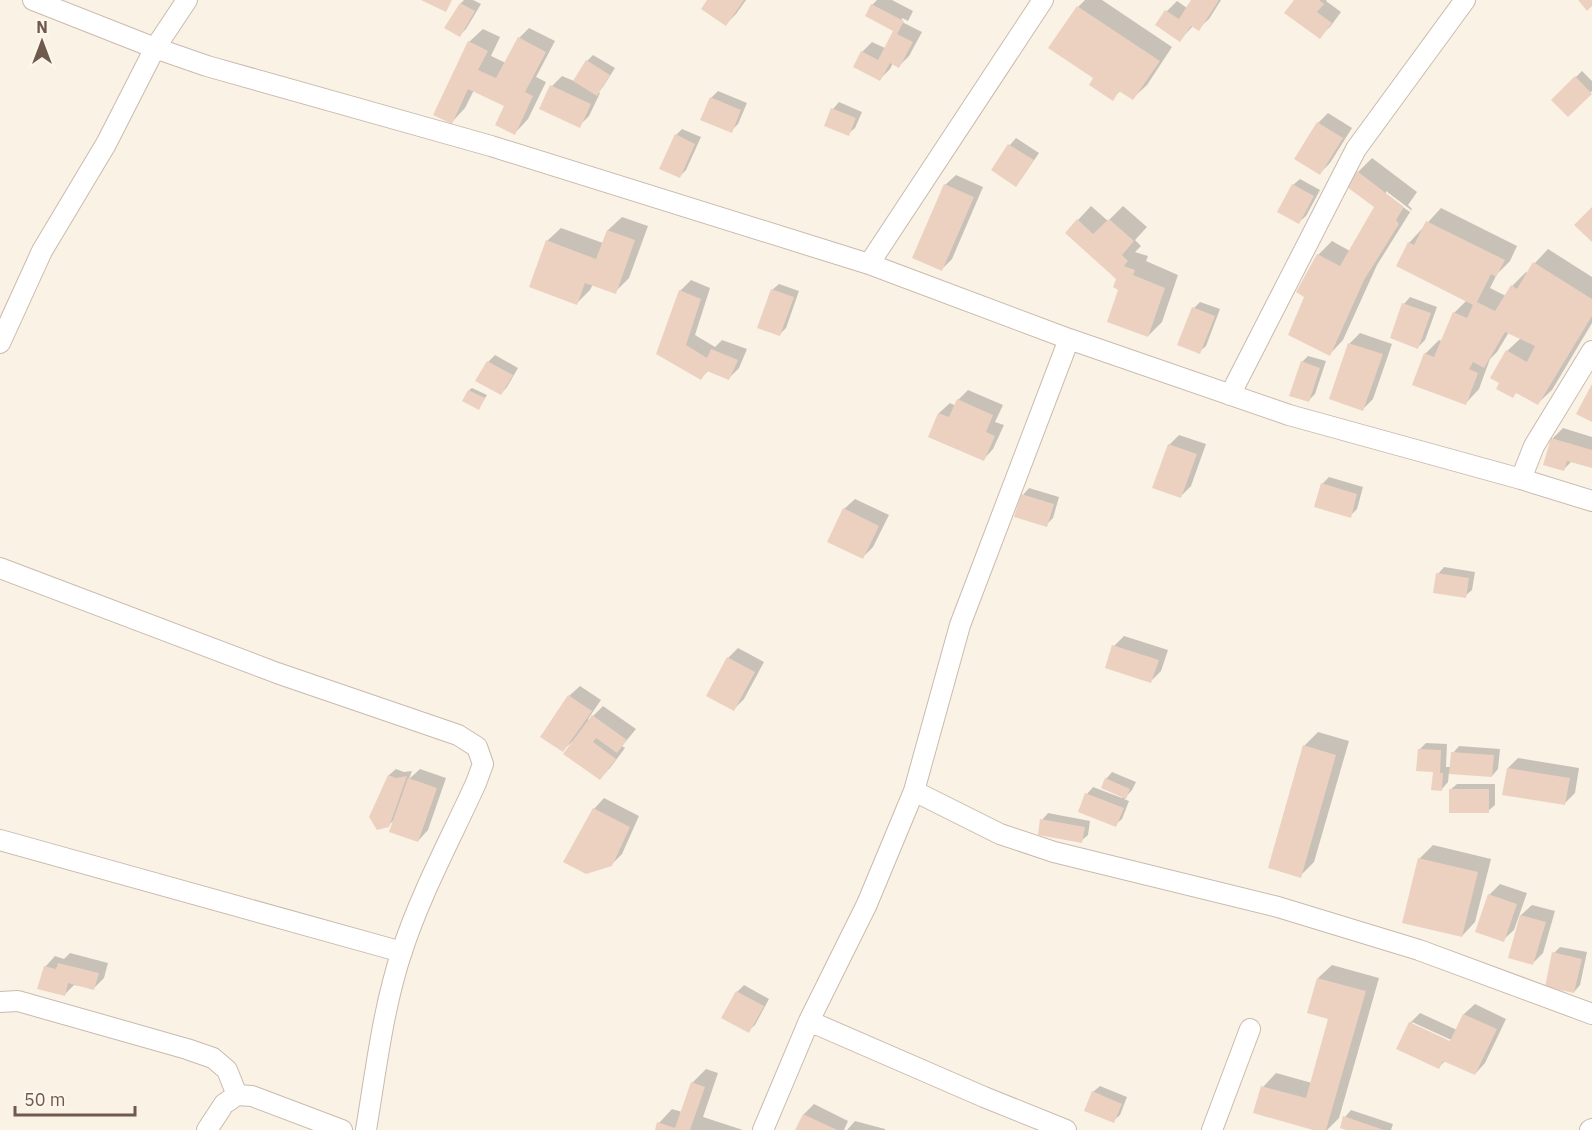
<svg xmlns="http://www.w3.org/2000/svg" width="1592" height="1130" font-family="'IBM Plex Sans',sans-serif">
  <rect width="100%" height="100%" fill="#faf2e5"/>
  <!-- shadow -->
  <path fill="#0003" fill-rule="evenodd" d="M464,0H473L481,4L466,29L460,35L461,3Z
    M709,0H746L736,14L726,24Z
    M877,0H892L913,11L908,21L902,18V22L922,32L909,56L899,66L893,63L890,69L880,79L862,52L872,42L885,48L895,30L872,5Z
    M1085,0H1102L1172,47L1147,85L1133,98L1121,90L1112,99L1095,78L1078,7Z
    M1193,0H1221L1209,19L1198,29L1193,26L1180,40L1157,25L1167,11L1177,1L1187,8Z
    M1296,0H1327L1326,1L1341,12L1330,27L1319,37Z
    M529,28L555,41L536,77L546,82L528,119L515,133L506,105L474,90L465,108L452,122L469,42L483,29L500,37L491,56L506,63L519,38Z
    M593,55L615,68L603,87L598,92L600,93L589,116L579,126L552,86L562,76L574,81L587,61Z
    M1582,71L1592,81V91L1568,115L1553,100Z
    M718,91L747,103L738,124L731,131L711,98Z
    M839,102L862,112L855,128L848,134L833,109Z
    M1328,113L1352,128L1330,163L1320,173L1318,123Z
    M682,129L701,137L686,170L680,176L676,135Z
    M1016,138L1039,153L1022,178L1016,185L993,170L1010,145Z
    M1372,158L1417,192L1408,205L1412,209L1377,265L1343,340L1330,354L1306,296L1318,255L1332,241L1350,251L1376,207L1358,172ZM1386,191L1411,210L1410,212L1386,195Z
    M956,175L983,187L952,259L942,269L945,185Z
    M1300,179L1320,190L1306,216L1299,222L1293,185Z
    M1091,206L1108,221L1123,206L1147,227L1135,240L1141,246L1135,252L1148,256L1146,261L1178,275L1162,322L1148,336L1120,289L1117,279L1078,220Z
    M1441,208L1517,246L1510,261L1497,274L1490,288L1506,296L1512,286L1526,272L1528,274L1535,263L1548,249L1592,277V323L1552,390L1538,403L1507,351L1521,338L1509,332L1497,352L1490,359L1479,389L1466,403L1425,354L1439,340L1442,341L1454,313L1467,300L1409,243Z
    M622,217L648,226L629,278L615,292L593,284L590,290L577,303L547,241L561,228L603,243L608,230Z
    M691,280L710,288L695,335L715,347L722,340L747,349L739,368L729,378L709,370L701,378L658,353L680,291Z
    M779,284L799,291L786,328L780,334L772,290Z
    M1410,297L1437,307L1425,340L1418,347L1404,304Z
    M1200,302L1220,309L1206,346L1199,352L1194,308Z
    M1360,333L1392,344L1373,399L1363,409L1331,398L1350,343Z
    M495,355L518,368L507,387L501,394L488,362Z
    M1308,356L1326,361L1315,394L1308,401L1302,362Z
    M472,388L487,395L479,408L469,390Z
    M968,390L1003,405L995,422L1004,425L993,449L983,460L929,437L939,413L950,403L956,406L958,400Z
    M1563,428L1592,437V467L1572,461L1564,469L1545,464L1553,438Z
    M1179,435L1206,444L1191,486L1181,496L1169,445Z
    M1329,477L1363,487L1357,509L1350,516L1322,484Z
    M1029,488L1059,497L1053,518L1046,525L1023,495Z
    M855,499L889,515L873,547L863,557L844,509Z
    M1444,567L1475,572L1472,590L1465,596L1438,574Z
    M1124,636L1168,650L1161,671L1150,682L1114,646Z
    M738,648L764,662L744,699L734,709L728,658Z
    M580,686L601,700L588,719L589,720L603,706L636,729L622,746L625,748L610,768L600,778L573,741L563,750L569,696Z
    M1318,732L1349,741L1314,862L1300,876L1304,746Z
    M1426,743L1447,744L1446,767H1451L1453,753L1459,746L1500,749L1498,769L1492,776L1449,772L1448,782L1442,789L1434,770L1419,750Z
    M1518,758L1579,768L1575,793L1564,804L1508,768Z
    M396,769L404,772L412,771L409,779L420,769L446,778L428,830L418,841L396,818L388,826L370,817L389,775Z
    M1112,772L1136,782L1132,790L1124,799L1129,801L1122,819L1115,825L1080,811L1087,794L1093,787L1122,798L1123,796L1106,779Z
    M1457,784H1495V805L1488,811L1450,790Z
    M604,798L639,816L622,854L611,865L594,809Z
    M1048,813L1090,821L1088,835L1081,841L1042,820Z
    M1433,845L1491,859L1475,922L1462,936L1419,859Z
    M1500,884L1527,893L1514,930L1503,940L1477,931L1490,894Z
    M1532,905L1555,911L1543,953L1533,963L1510,957L1521,915Z
    M1560,947L1587,952L1580,985L1574,992L1554,953Z
    M70,953L108,963L104,978L94,988L74,985L64,995L45,967L55,956L64,959Z
    M1332,965L1379,978L1339,1118L1327,1130H1318L1263,1087L1276,1073L1312,1083L1330,1018L1318,978Z
    M744,985L769,999L755,1025L748,1031L723,1017L737,992Z
    M1475,1004L1506,1019L1485,1063L1475,1074L1446,1060L1439,1067L1410,1023L1420,1013L1457,1030L1464,1014ZM1412,1022L1458,1043L1456,1046L1412,1025Z
    M706,1069L718,1073L703,1117L743,1130H656L659,1123L672,1109L682,1112L692,1083Z
    M1100,1086L1127,1097L1120,1115L1113,1121L1093,1092Z
    M814,1104L848,1121L844,1130H796L804,1114Z
    M1351,1110L1393,1124L1391,1130H1351L1345,1117Z
    M855,1121L885,1129V1130H847Z"/>
  <!-- building -->
  <path fill="#ecd1c0" d="M421,0H452L446,12Z
    M707,0H744L726,26L701,9Z
    M1191,0H1219L1199,31L1191,26L1180,42L1155,25L1165,10L1179,19Z
    M1294,0H1319L1324,4L1317,12L1332,23L1320,39L1284,13Z
    M1578,0H1592V6L1587,11Z
    M460,3L475,11L460,37L444,28Z
    M871,4L904,21L897,34L913,42L899,68L890,63L880,81L853,67L861,51L878,60L893,31L865,16Z
    M1077,6L1160,61L1133,100L1119,91L1113,101L1089,85L1093,78L1048,48Z
    M518,37L546,52L525,92L533,96L515,135L495,125L504,106L468,89L452,124L433,115L468,41L488,51L478,70L496,78Z
    M586,60L610,75L597,96L573,81Z
    M1575,76L1592,94L1568,117L1551,100Z
    M550,85L591,104L580,128L539,109Z
    M710,97L741,110L732,133L700,120Z
    M831,108L856,118L849,136L824,126Z
    M1317,122L1343,138L1320,175L1294,159Z
    M675,134L695,144L680,178L659,169Z
    M1008,144L1034,160L1016,187L991,170Z
    M1357,171L1404,207L1396,220L1399,224L1364,280L1330,356L1288,335L1304,297L1296,292L1317,254L1340,266L1374,207L1347,187Z
    M944,184L974,197L942,271L912,258Z
    M1292,184L1314,196L1299,224L1277,212Z
    M1592,207V242L1574,225Z
    M1077,219L1093,234L1109,219L1134,241L1122,255L1128,261L1124,266L1135,270L1133,275L1165,288L1148,337L1107,322L1118,290L1113,287L1116,279L1065,233Z
    M1426,221L1505,260L1496,277L1491,274L1477,302L1495,311L1511,285L1517,289L1533,262L1592,299V316L1538,405L1516,393L1513,398L1496,389L1499,383L1490,378L1506,350L1527,362L1535,346L1505,332L1484,368L1473,362L1469,369L1478,373L1466,405L1412,385L1424,353L1434,357L1453,312L1467,318L1473,305L1396,266L1408,242L1414,245Z
    M607,230L635,240L616,294L585,283L577,305L529,287L546,240L596,259Z
    M771,289L794,297L780,336L757,328Z
    M679,290L701,299L686,345L707,358L711,349L738,360L729,380L707,371L701,380L656,354Z
    M1402,303L1431,313L1418,349L1390,338Z
    M1192,307L1215,316L1200,354L1177,345Z
    M1348,343L1383,354L1363,411L1329,399Z
    M487,361L513,375L501,395L475,381Z
    M1301,361L1320,368L1309,402L1289,396Z
    M1592,384V422L1576,414Z
    M468,390L485,398L479,410L462,401Z
    M957,399L993,415L986,432L995,436L984,461L928,437L938,413L949,417Z
    M1551,438L1592,450V468L1567,461L1564,471L1543,465Z
    M1168,444L1197,454L1181,498L1152,488Z
    M1321,483L1357,494L1351,518L1314,507Z
    M1021,494L1054,504L1047,527L1014,517Z
    M843,508L879,526L863,559L827,542Z
    M1436,573L1469,578L1466,598L1433,593Z
    M1112,645L1159,660L1151,683L1105,668Z
    M727,657L755,672L734,711L706,696Z
    M568,695L592,711L563,752L540,737Z
    M592,715L627,740L617,753L596,738L593,742L616,759L600,780L563,754Z
    M1303,745L1336,755L1301,878L1268,868Z
    M1418,749L1441,750L1440,773H1443L1442,791L1431,790L1433,772L1416,771Z
    M1451,752L1494,755L1492,777L1449,774Z
    M1507,768L1570,778L1565,805L1502,795Z
    M388,775L396,778L407,776L389,827L377,830L369,817Z
    M408,778L437,788L418,842L389,832Z
    M1105,778L1130,789L1126,799L1101,788Z
    M1449,789H1489V813H1449Z
    M1085,793L1124,808L1116,827L1078,812Z
    M593,808L630,827L612,866L586,874L563,862Z
    M1040,819L1085,827L1082,843L1038,835Z
    M1418,858L1478,872L1462,937L1402,923Z
    M1488,894L1517,904L1504,942L1475,932Z
    M1520,915L1546,922L1533,965L1508,958Z
    M1552,952L1582,959L1574,993L1545,987Z
    M58,963L99,973L94,990L68,983L65,996L37,989L44,966L56,969Z
    M1317,978L1366,991L1326,1130H1313L1253,1113L1261,1086L1306,1098L1328,1019L1307,1013Z
    M736,991L764,1006L749,1033L721,1018Z
    M1463,1014L1497,1029L1475,1075L1443,1061L1439,1069L1396,1049L1409,1022L1450,1041Z
    M691,1082L705,1087L690,1130H655L657,1122L675,1128Z
    M1092,1091L1122,1104L1114,1123L1084,1111Z
    M803,1114L837,1130H795Z
    M1343,1116L1384,1130H1346L1340,1128Z"/>
  <g fill="none" stroke-linecap="round" stroke-linejoin="round">
    <defs>
      <path id="minor" d="M33,0L155,48L207,66L491,146L869,264L1069,339L1289,415L1521,479L1592,501
        M869,264L1043,0
        M0,343L42,251L106,144L155,48L187,0
        M1230,395L1356,149L1465,0
        M1521,479L1534,446L1592,351
        M0,568L277,673L458,735L477,747L483,764L476,783C451,838 421,893 402,951C383,1008 376,1070 366,1130
        M914,791L1000,834L1054,852L1278,907L1419,950L1592,1014
        M0,840L402,952
        M0,1002L18,1001L187,1049L213,1058L227,1070L237,1095
        M809,1021L984,1097L1066,1130
        M207,1130L224,1104L237,1095L252,1096L342,1130
        M763,1130L809,1021L867,904L914,791L960,625L1069,339
        M1212,1130L1250,1029
        M1590,1130L1592,1129"/>
    </defs>
    <!-- minor casing -->
    <use href="#minor" stroke="#cabaad" stroke-width="22"/>
    <!-- minor -->
    <use href="#minor" stroke="#fff" stroke-width="20"/>
  </g>
  <!-- north arrow -->
  <g transform="translate(42 42)" stroke="#fdf6eb" stroke-width="4.5" paint-order="stroke">
  <path d="M0-4.5L10 22L0 15L-10 22Z" fill="#70594d"/>
  <text y="-9" font-size="16" font-weight="bold" text-anchor="middle" fill="#70594d">N</text>
  </g>
  <!-- scale -->
  <path d="M15 1106v9h120v-9" fill="none" stroke="#70594d" stroke-width="3"/>
  <text x="24" y="1106" font-size="18" fill="#70594d" stroke="#fdf6eb" stroke-width="4.5" paint-order="stroke">50 m</text>
</svg>
